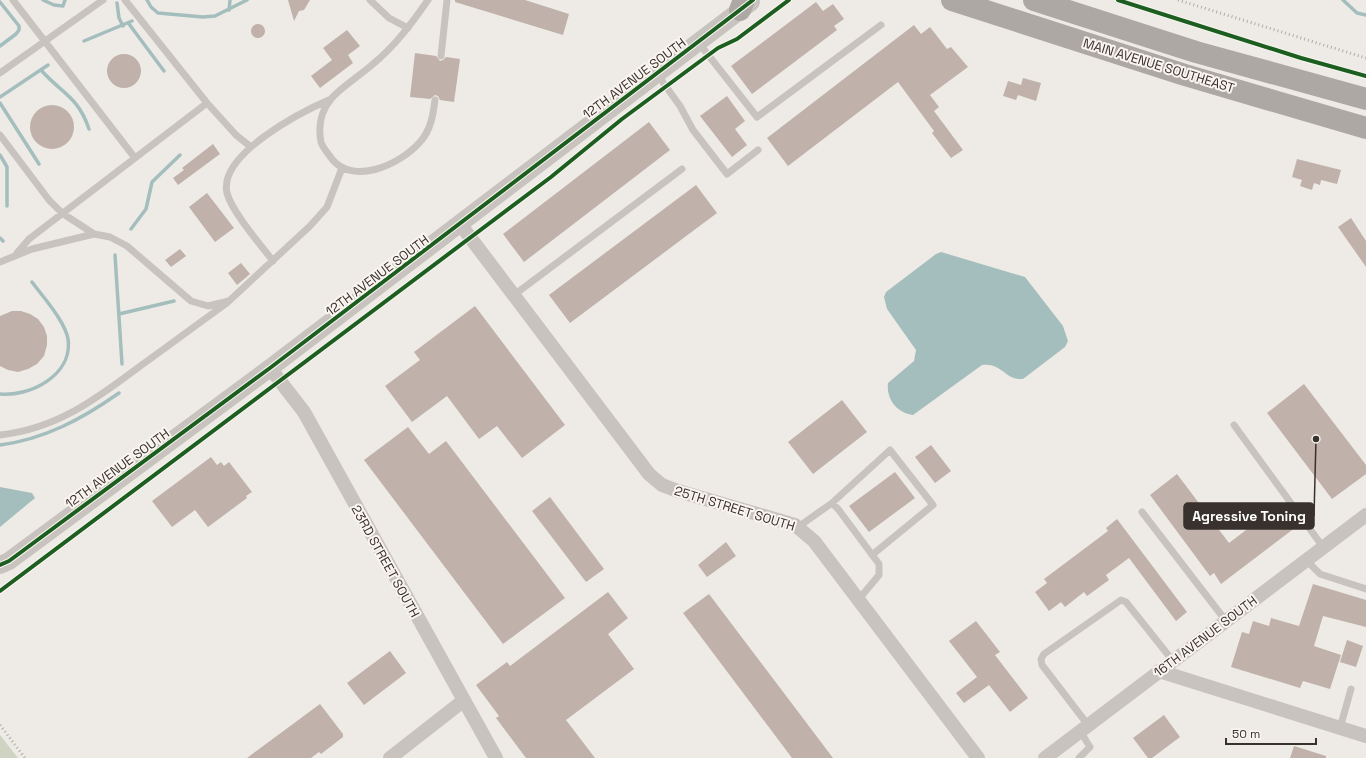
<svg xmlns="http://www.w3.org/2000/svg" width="1366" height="758" font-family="'Space Grotesk',sans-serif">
  <rect width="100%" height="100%" fill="#eeebe6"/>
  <!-- green -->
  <path fill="#cfd3c2" d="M0,735L18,758H0Z"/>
  <!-- water -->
  <path fill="#a4bebd" d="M941,252L1025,277L1063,326L1068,341L1065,347L1023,379C1004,380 1002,362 982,365L913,415C897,413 886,399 888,383L914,361L916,350L887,309L884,297L886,292L936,254Z
    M0,487L32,493L35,498L0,527Z"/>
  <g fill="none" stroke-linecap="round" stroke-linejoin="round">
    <!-- stream -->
    <path stroke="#a4bebd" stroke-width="3.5" d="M43,0L54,5L63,6L65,0
      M147,0L151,7L158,13L203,17L215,16L247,0
      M1343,0L1357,13L1366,15
      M0,2L19,26V30L16,34L0,46
      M117,3L119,18L123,26
      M229,10L230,0
      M129,24L164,71
      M84,41L132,21
      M41,70C61,93 78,96 89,129
      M0,97L48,65
      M0,103L39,164
      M0,155L7,167V206
      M131,229L146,209L152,182L180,155
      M0,238L3,241
      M115,255L122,364
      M119,314L174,301
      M0,394C30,397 73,375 68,339C65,321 43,297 32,282
      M0,445C45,439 82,419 119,393"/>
  </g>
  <!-- building -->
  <path fill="#c0b1aa" d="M288,0H310L304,10L299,11L294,21Z
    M455,0H525L569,14L563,35L455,2Z
    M816,2L823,11L833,4L844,19L834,26L837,30L752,94L731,66Z
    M251 31a7 7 0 1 1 14 0a7 7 0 1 1-14 0Z
    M914,25L921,34L930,27L947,49L951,47L968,67L930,95L939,107L934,111L963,150L951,158L932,133L934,131L898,82L788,166L767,138Z
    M347,30L360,46L348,55L353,63L320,88L311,76L332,60L323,48Z
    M415,53L436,56L440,61L443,60L446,57L460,59L454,102L440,100L438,96L435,95L430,99L410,97Z
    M107 71a17 17 0 1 1 34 0a17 17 0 1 1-34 0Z
    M1023,78L1041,83L1036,101L1018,95L1016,100L1003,96L1008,81L1021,85Z
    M727,96L745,121L735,129L747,145L732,157L700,116Z
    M30 127a22 22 0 1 1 44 0a22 22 0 1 1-44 0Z
    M649,122L670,150L524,262L503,234Z
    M213,144L220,154L178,185L173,178L184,170L182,168Z
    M1297,159L1341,170L1337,184L1321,180L1320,185L1314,183L1312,190L1300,186L1302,180L1292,177Z
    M696,185L717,213L570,323L549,295Z
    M207,193L234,228L215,242L189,207Z
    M1351,218L1366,241V267L1338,227Z
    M180,249L186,256L171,267L165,260Z
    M241,263L250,274L237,285L228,273Z
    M475,306L565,425L522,458L497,426L479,439L447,396L412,422L385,386L420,360L414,352Z
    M12,311H21L30,314L38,319L44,327L47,336V345L44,356L37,364L28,369L18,372L8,370L0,366V316Z
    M1304,384L1366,465V474L1332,499L1267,413Z
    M842,400L867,432L813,474L788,442Z
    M408,427L429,454L446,441L565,598L503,644L364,460Z
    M931,445L951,471L935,483L915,457Z
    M211,457L217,465L221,462L224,466L229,462L252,492L246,496L247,498L208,527L195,510L172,527L152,501Z
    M895,472L915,498L869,532L849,506Z
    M1177,474L1229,543L1279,505L1296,527L1221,584L1214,573L1210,576L1150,495Z
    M550,497L604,569L586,582L532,511Z
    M1117,519L1187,612L1176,621L1129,558L1106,575L1109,580L1087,596L1084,592L1065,607L1061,602L1049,611L1035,592L1047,583L1044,579L1108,531L1106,528Z
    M726,542L736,556L707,577L698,565Z
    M1313,584L1366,600V627L1323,616L1314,646L1341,655L1330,689L1303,681L1300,688L1231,667L1242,632L1249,634L1253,621L1269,626L1271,618L1299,626Z
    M608,592L628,618L608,634L634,669L566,720L595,758H526L496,718L499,716L476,685L507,662L510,666Z
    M709,594L833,758H792L683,613Z
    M976,621L1000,652L995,655L1028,698L1010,712L989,685L964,703L956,693L977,677L949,641Z
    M1347,640L1363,646L1356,667L1340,662Z
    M390,651L406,673L364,705L347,683Z
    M320,704L343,734V737L321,754L319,752L311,758H247Z
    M1164,715L1180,737L1152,758H1148L1133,738Z
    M1294,746L1326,756V758H1290Z"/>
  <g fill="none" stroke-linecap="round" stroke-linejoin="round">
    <!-- service -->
    <path stroke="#c8c3bf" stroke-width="7" d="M13,0L135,158
      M125,0L207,103L236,135L251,147
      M370,0L389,18L408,28
      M428,0C412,23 395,46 373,64C362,74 340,88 331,99C321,111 318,127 321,142C322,146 326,151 329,155C350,188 400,165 420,142C431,130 433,115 435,100
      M698,42L757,117L881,25
      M441,56L447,0
      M0,73L103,0
      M657,74L680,106L693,130L727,174L758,150
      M0,135L49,200L62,213L94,234
      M17,253L29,239L207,103
      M273,261C260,244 232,212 227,193C218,154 303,111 331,99
      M0,262L32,249L94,234L110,237L127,246L191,301L208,306L229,301L310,226L327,207L342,168
      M514,295L682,169
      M1234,425L1323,547
      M0,435C57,429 98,398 143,364C171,344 199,323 227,303
      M832,503L890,450L933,505L872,555
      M1142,512L1226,621
      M798,527L832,503L838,509L879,564V575L859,599
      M1306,560L1320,574L1366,589
      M1088,725L1042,665L1041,659L1044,654L1121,600L1126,602L1173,661
      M1340,728L1351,689
      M1079,758L1090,747L1080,731"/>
    <!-- minor -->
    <path stroke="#c8c3bf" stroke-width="14" d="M460,224L649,474L662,485L678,491L795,525L814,541L978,758
      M270,368L304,412L496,758
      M1159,671L1366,736
      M390,758L463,701
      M1045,758L1366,515"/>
    <!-- tertiary -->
    <path stroke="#c8c3bf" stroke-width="18" d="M0,565L9,561L270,368L751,2"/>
    <!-- primary -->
    <path stroke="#ada8a4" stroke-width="22" d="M952,0L1185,75L1366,128
      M1034,0L1196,52L1366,99
      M740,10L744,0"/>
    <!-- rail -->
    <path stroke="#b0aca9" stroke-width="3" stroke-dasharray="1 3" stroke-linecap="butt" d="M1178,0L1366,58
      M0,725L25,758"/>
    <defs>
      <path id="cycleway" d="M1118,0L1301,58L1366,76
        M0,565L9,561L270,368L753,0
        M0,591L551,177L622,119L718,48L737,39L789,0"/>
    </defs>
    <!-- cycleway casing -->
    <use href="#cycleway" stroke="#faf5ef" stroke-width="6"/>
    <!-- cycleway -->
    <use href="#cycleway" stroke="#1b5e20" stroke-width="4"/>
  </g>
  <g text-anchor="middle" stroke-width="4" stroke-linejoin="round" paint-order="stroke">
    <!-- street labels -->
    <g font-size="13" fill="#39312d" stroke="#faf5ef">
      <text transform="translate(1159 65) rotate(17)" y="5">MAIN AVENUE SOUTHEAST</text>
      <text transform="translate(634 78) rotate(-37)" y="5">12TH AVENUE SOUTH</text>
      <text transform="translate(377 275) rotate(-37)" y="5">12TH AVENUE SOUTH</text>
      <text transform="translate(117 468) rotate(-36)" y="5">12TH AVENUE SOUTH</text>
      <text transform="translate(735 508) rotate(17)" y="5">25TH STREET SOUTH</text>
      <text transform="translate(386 561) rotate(61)" y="5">23RD STREET SOUTH</text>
      <text transform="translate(1205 636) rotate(-37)" y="5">16TH AVENUE SOUTH</text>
    </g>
  </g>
  <!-- callouts -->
  <path fill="none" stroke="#39312d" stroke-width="1.5" d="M1316 439L1314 516"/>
  <circle fill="#39312d" stroke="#faf5ef" stroke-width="1.5" cx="1316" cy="439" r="4"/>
  <rect fill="#39312d" stroke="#39312d" stroke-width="1.5" x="1184" y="503" width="130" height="26" rx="4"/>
  <g font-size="14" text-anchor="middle" font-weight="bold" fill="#fff">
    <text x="1249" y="521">Agressive Toning</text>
  </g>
  <!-- scale -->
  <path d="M1226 738v6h90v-6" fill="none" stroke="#39312d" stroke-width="2"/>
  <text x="1232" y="738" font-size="12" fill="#39312d" stroke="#faf5ef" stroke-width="3" paint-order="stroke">50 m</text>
</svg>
